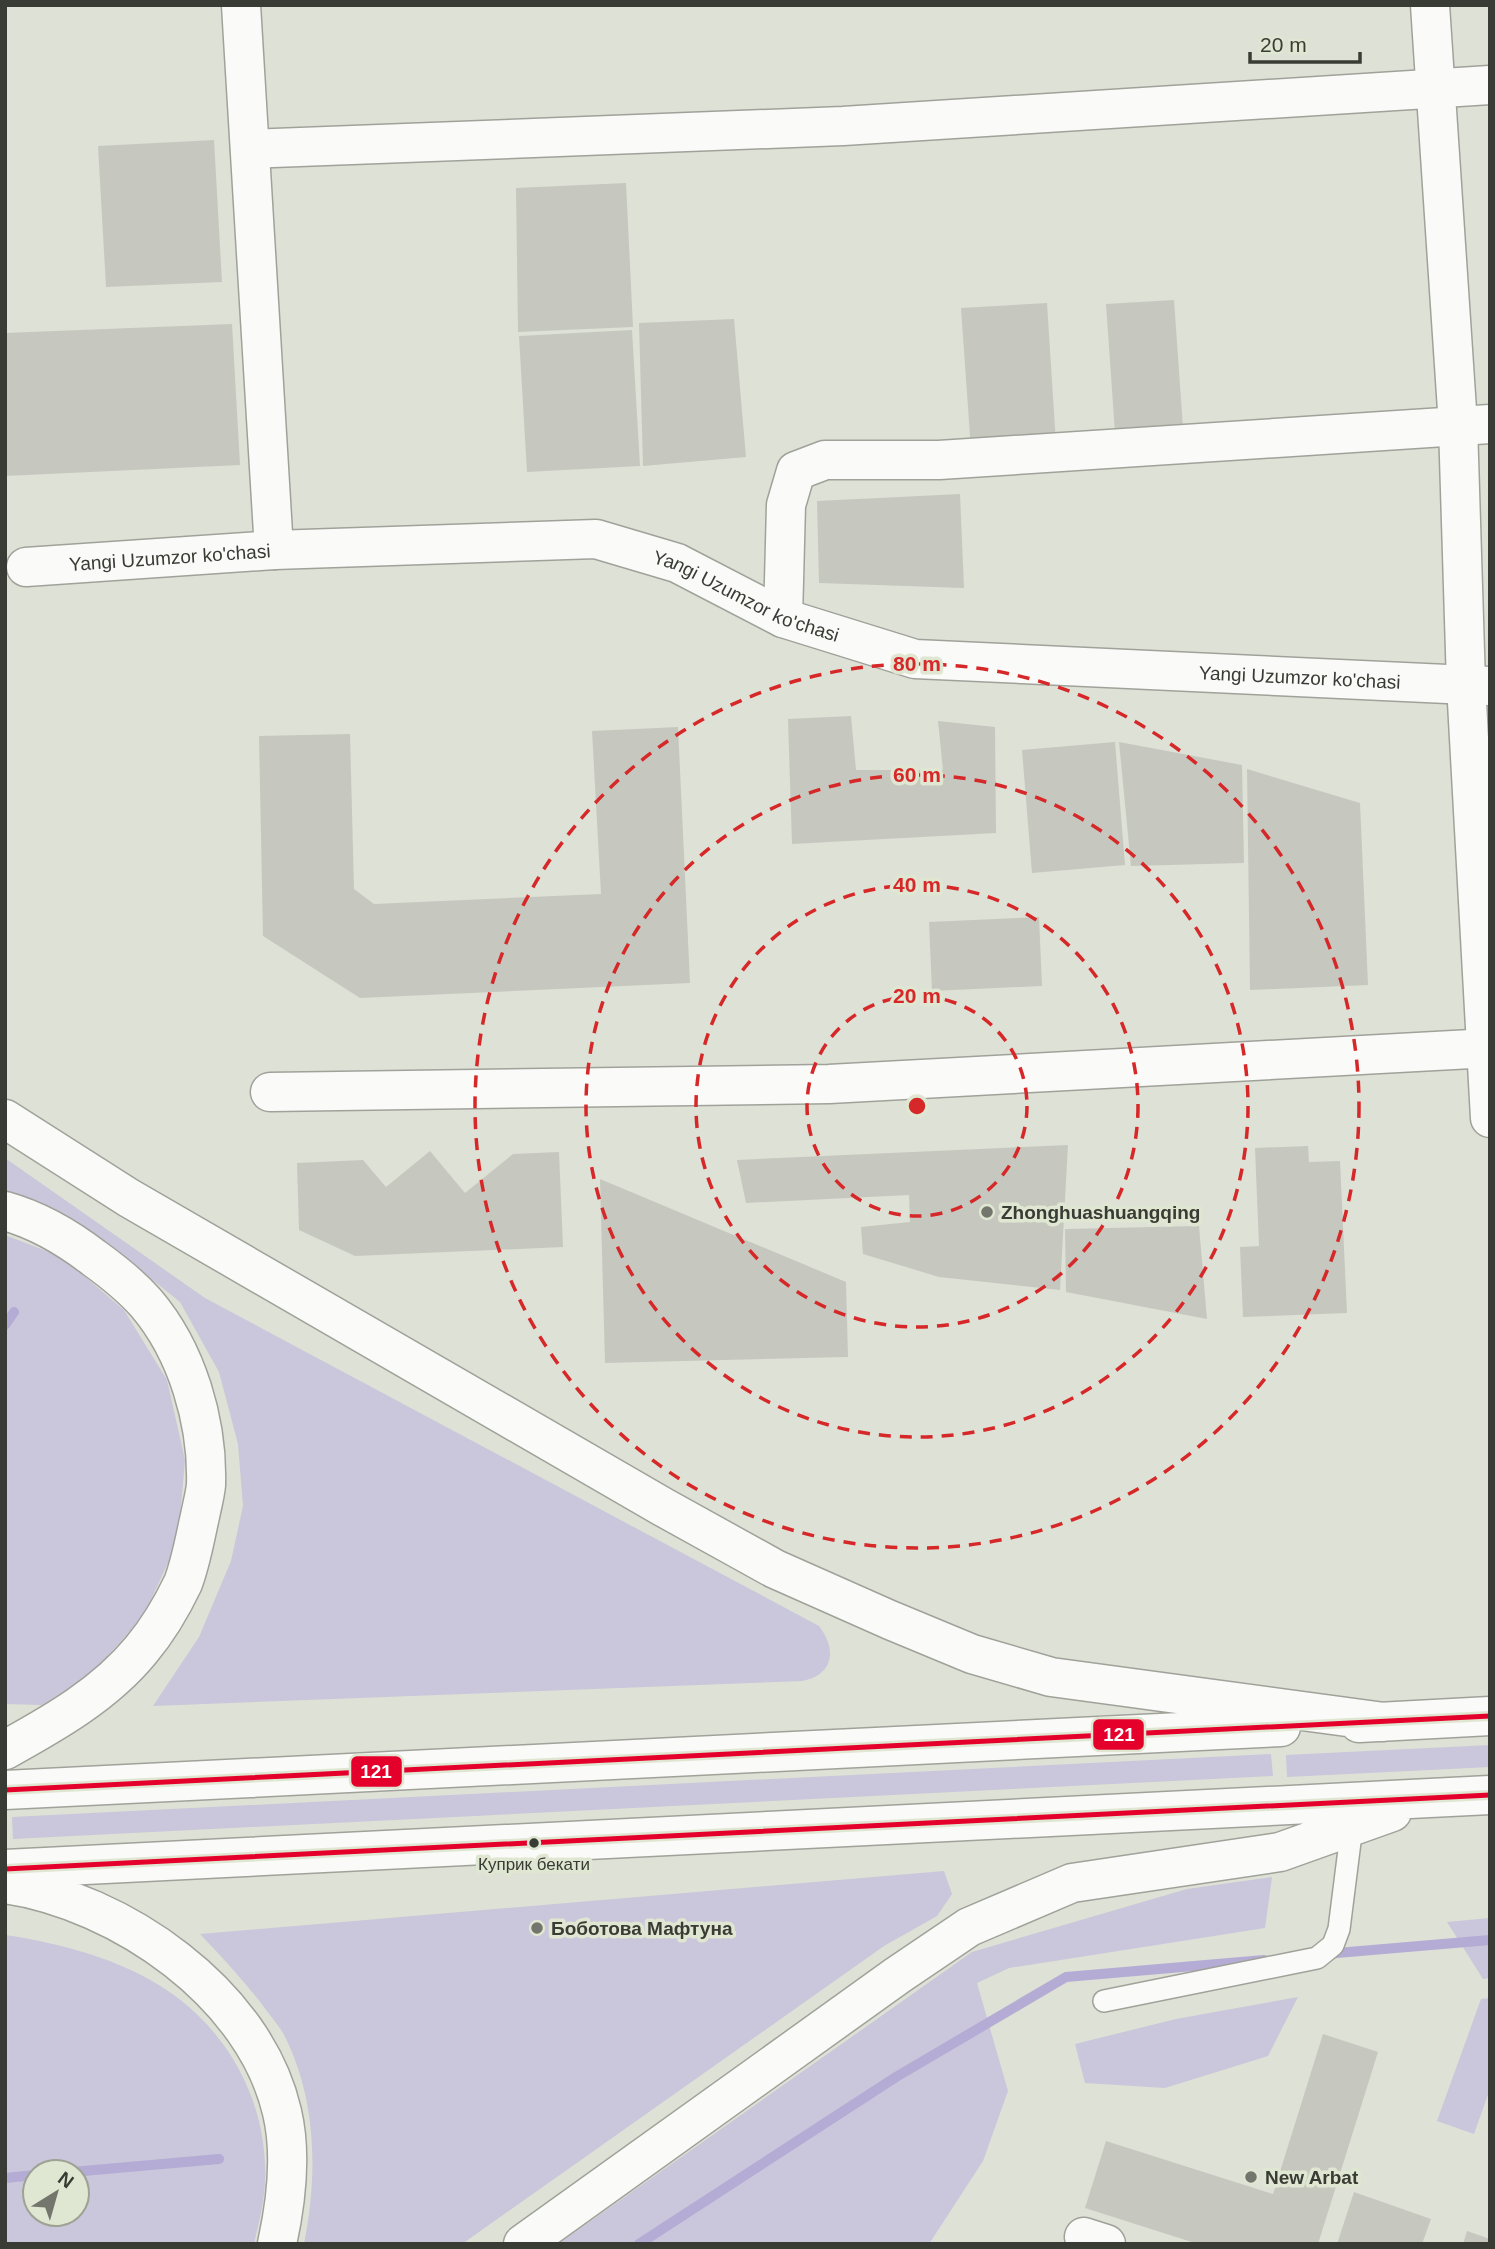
<svg xmlns="http://www.w3.org/2000/svg" width="1495" height="2249" font-family="Helvetica,sans-serif">
  <rect width="100%" height="100%" fill="#dee1d6"/>
  <!-- green -->
  <path fill="#cac6db" fill-rule="evenodd" d="M5,1158L205,1298L819,1626C837,1649 834,1675 802,1681L153,1706L199,1637L231,1561L243,1506L238,1444L219,1372L180,1302L117,1251L50,1207L5,1192Z
    M5,1235L62,1257L124,1310L167,1380L185,1460L178,1541L144,1615L90,1676L42,1705L5,1704Z
    M1490,1745V1767L1287,1777L1286,1755Z
    M1271,1754L1273,1776L13,1839L12,1817Z
    M944,1871L952,1894L937,1916L884,1946L462,2244H304C318,2174 317,2098 283,2033C278,2024 270,2016 264,2007C244,1981 223,1958 200,1934Z
    M1272,1877L1265,1928L1009,1968L977,1983L1008,2091L983,2161L929,2244H558L972,1952L1187,1889Z
    M1490,1918V1978L1483,1979L1447,1922Z
    M5,1935C52,1942 101,1954 143,1976C215,2013 262,2084 265,2165C267,2191 260,2218 254,2244H5ZM35,2172H77V2214H35Z
    M1298,1997L1268,2056L1165,2088L1085,2083L1075,2044L1176,2019Z
    M1490,1998V2089L1474,2134L1437,2121L1481,1999Z"/>
  <g fill="none" stroke-linecap="round" stroke-linejoin="round">
    <!-- stream -->
    <path stroke="#b4acd4" stroke-width="10" d="M5,1325L14,1312
      M1325,1954L1490,1940
      M72,2172L219,2159
      M5,2178L35,2175
      M639,2244L896,2077L1066,1977L1264,1960"/>
  </g>
  <!-- building -->
  <path fill="#c6c8bf" d="M214,140L222,282L106,287L98,146Z
    M626,183L633,327L518,332L516,188Z
    M1174,300L1183,428L1115,433L1106,304Z
    M1047,303L1056,444L971,450L961,308Z
    M734,319L746,457L643,466L639,323Z
    M232,324L240,465L5,476V333Z
    M632,330L640,466L527,472L519,336Z
    M960,494L964,588L819,583L817,501Z
    M851,716L856,770H943L938,721L995,727L996,833L792,844L788,719Z
    M678,727L690,983L360,998L263,936L259,736L350,734L354,889L374,904L601,894L592,731Z
    M1115,742L1125,865L1032,873L1022,750Z
    M1119,742L1242,765L1244,863L1131,866Z
    M1247,769L1360,803L1368,985L1250,990Z
    M1039,917L1042,986L932,991L929,922Z
    M1068,1145L1060,1290L939,1277L863,1254L861,1227L910,1222L909,1195L746,1203L737,1160Z
    M1308,1146L1309,1162L1340,1161L1347,1313L1243,1317L1240,1247L1259,1246L1255,1148Z
    M430,1151L465,1193L513,1154L559,1152L563,1247L355,1256L299,1230L297,1163L363,1160L386,1187Z
    M600,1179L846,1282L848,1357L605,1363Z
    M1199,1226L1207,1319L1066,1292L1065,1229Z
    M1323,2034L1378,2052L1318,2244H1198L1085,2208L1106,2141L1273,2194Z
    M1354,2192L1431,2219L1422,2244H1337Z
    M1467,2231L1490,2239V2244H1463Z"/>
  <g fill="none" stroke-linecap="round" stroke-linejoin="round">
    <defs>
      <path id="service" d="M1104,2001L1317,1958L1333,1945L1339,1929L1352,1826"/>
      <g id="minor">
        <path d="M241,5L274,550"/>
        <path d="M1430,5L1458,425L1466,684L1490,1118"/>
        <path d="M250,149L843,126L1490,85"/>
        <path id="s1" d="M26,567L274,550L596,539L677,563L783,618L915,659L1490,686"/>
        <path d="M783,618L786,505L796,471L825,460H939L1490,424"/>
        <path d="M270,1092L829,1084L1490,1048"/>
        <path d="M1084,2237L1106,2244"/>
      </g>
      <path id="trunk" d="M5,1119L129,1198L663,1507L775,1569L890,1620L972,1654L1051,1677L1384,1722
        M5,1211C37,1220 68,1238 94,1258C112,1271 131,1286 146,1303C187,1351 208,1422 206,1485C205,1495 202,1506 200,1516C195,1538 191,1562 183,1583C172,1606 157,1631 141,1650C105,1694 54,1723 5,1750
        M1359,1723L1490,1716
        M5,1790L1281,1727
        M5,1869L1490,1795
        M5,1884C121,1901 255,1994 282,2112C292,2154 286,2203 277,2244
        M523,2244L898,1975L969,1927L1072,1883L1280,1852L1392,1812"/>
    </defs>
    <!-- service casing -->
    <use href="#service" stroke="#a0a29a" stroke-width="24"/>
    <!-- minor casing -->
    <use href="#minor" stroke="#a0a29a" stroke-width="41"/>
    <!-- trunk casing -->
    <use href="#trunk" stroke="#a0a29a" stroke-width="41"/>
    <!-- service -->
    <use href="#service" stroke="#fafaf9" stroke-width="21"/>
    <!-- minor -->
    <use href="#minor" stroke="#fafaf9" stroke-width="38"/>
    <!-- trunk -->
    <use href="#trunk" stroke="#fafaf9" stroke-width="38"/>
    <defs>
      <path id="bus-1" d="M5,1790L1490,1716
        M5,1869L1490,1795"/>
    </defs>
    <!-- bus-1 casing -->
    <use href="#bus-1" stroke="#dfe6d1" stroke-width="10"/>
    <!-- bus-1 -->
    <use href="#bus-1" stroke="#e4002b" stroke-width="5"/>
  </g>
  <!-- distance rings -->
  <g fill="none" stroke="#d62828" stroke-width="3.5" stroke-dasharray="12 9">
    <circle cx="917" cy="1106" r="110"/>
    <circle cx="917" cy="1106" r="221"/>
    <circle cx="917" cy="1106" r="331"/>
    <circle cx="917" cy="1106" r="442"/>
  </g>
  <!-- markers -->
  <g fill="#73766d" stroke="#dfe6d1" stroke-width="2.5">
    <circle cx="987" cy="1212" r="7"/>
    <circle cx="537" cy="1928" r="7"/>
    <circle cx="1251" cy="2177" r="7"/>
  </g>
  <circle fill="#393c34" stroke="#dfe6d1" stroke-width="2.5" cx="534" cy="1843" r="6"/>
  <g text-anchor="middle" stroke-width="7" stroke-linejoin="round" paint-order="stroke">
    <!-- bus labels -->
    <g font-size="17" fill="#393c34" stroke="#dfe6d1">
      <text x="534" y="1870">Куприк бекати</text>
    </g>
    <!-- street labels -->
    <g font-size="19" fill="#393c34" stroke="#dfe6d1">
      <text dy="7" stroke="none"><textPath href="#s1" startOffset="144">Yangi Uzumzor ko'chasi</textPath></text>
      <text dy="7" stroke="none"><textPath href="#s1" startOffset="732">Yangi Uzumzor ko'chasi</textPath></text>
      <text dy="7" stroke="none"><textPath href="#s1" startOffset="1298">Yangi Uzumzor ko'chasi</textPath></text>
    </g>
    <!-- poi labels -->
    <g font-size="19" font-weight="bold" fill="#393c34" stroke="#dfe6d1" text-anchor="start">
      <text x="1001" y="1219">Zhonghuashuangqing</text>
      <text x="551" y="1935">Боботова Мафтуна</text>
      <text x="1265" y="2184">New Arbat</text>
    </g>
  </g>
  <circle cx="917" cy="1106" r="10" fill="#d62828" stroke="#dfe6d1" stroke-width="3.5"/>
  <g font-size="21" text-anchor="middle" font-weight="bold" fill="#d62828" stroke="#dfe6d1" stroke-width="7" stroke-linejoin="round" paint-order="stroke">
    <text x="917" y="671">80 m</text>
    <text x="917" y="782">60 m</text>
    <text x="917" y="892">40 m</text>
    <text x="917" y="1003">20 m</text>
  </g>
  <g stroke="#dfe6d1" stroke-width="2.5">
    <rect x="1092" y="1718" width="53" height="33" rx="7" fill="#e4002b"/>
    <rect x="350" y="1755" width="53" height="33" rx="7" fill="#e4002b"/>
  </g>
  <g font-size="19" text-anchor="middle" font-weight="bold" fill="#fff">
    <text x="1119" y="1741">121</text>
    <text x="376" y="1778">121</text>
  </g>
  <!-- border -->
  <rect width="1495" height="2249" fill="none" stroke="#393c34" stroke-width="14"/>
  <!-- north arrow -->
  <g transform="translate(56 2193) rotate(37)"><circle r="33" fill="#dfe6d1" stroke="#9da292" stroke-width="2"/>
  <path d="M0-5L12 26L0 18L-12 26Z" fill="#73766d"/>
  <text y="-10" font-size="19" font-weight="bold" text-anchor="middle" fill="#393c34">N</text>
  </g>
  <!-- scale -->
  <path d="M1250 52v10h110v-10" fill="none" stroke="#393c34" stroke-width="3.5"/>
  <text x="1260" y="52" font-size="21" fill="#393c34" stroke="#dfe6d1" stroke-width="5" paint-order="stroke">20 m</text>
</svg>
